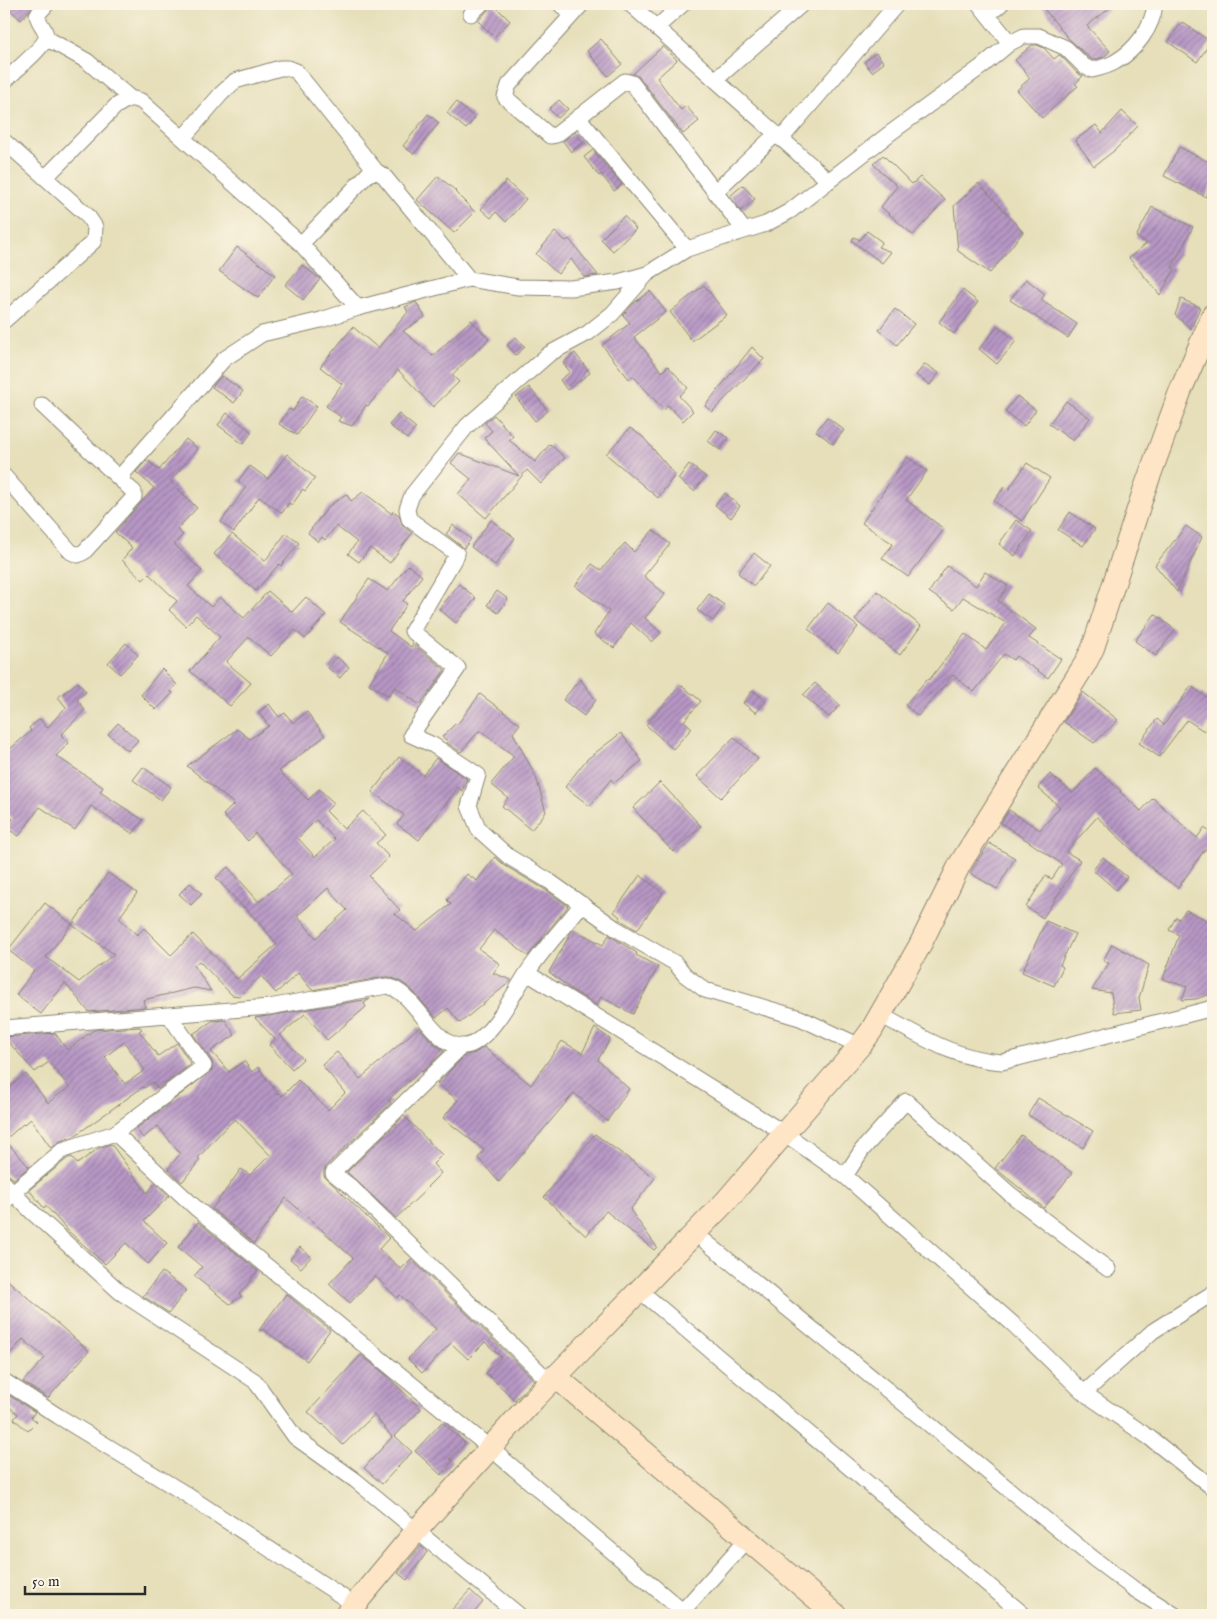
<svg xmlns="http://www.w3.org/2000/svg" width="1217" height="1619" font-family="'IM FELL English',serif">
  <defs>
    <pattern id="building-hatch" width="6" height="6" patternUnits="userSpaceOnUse" patternTransform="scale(1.25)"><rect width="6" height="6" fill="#b797c5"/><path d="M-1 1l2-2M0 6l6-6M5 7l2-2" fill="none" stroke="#957ba0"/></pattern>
  </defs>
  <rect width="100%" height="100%" fill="#fcf5e5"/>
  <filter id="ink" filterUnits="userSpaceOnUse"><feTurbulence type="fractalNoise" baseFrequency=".02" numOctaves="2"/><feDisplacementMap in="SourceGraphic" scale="10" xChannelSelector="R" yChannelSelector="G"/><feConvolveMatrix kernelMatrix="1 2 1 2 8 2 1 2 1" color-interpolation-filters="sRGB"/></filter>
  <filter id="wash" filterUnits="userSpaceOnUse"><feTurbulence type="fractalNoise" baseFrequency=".0096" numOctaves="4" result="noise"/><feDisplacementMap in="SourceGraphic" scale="20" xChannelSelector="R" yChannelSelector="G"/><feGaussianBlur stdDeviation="1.12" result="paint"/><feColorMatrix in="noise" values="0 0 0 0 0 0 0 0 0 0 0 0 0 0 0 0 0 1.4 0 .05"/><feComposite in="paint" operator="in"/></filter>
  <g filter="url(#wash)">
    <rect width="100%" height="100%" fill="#e6dfba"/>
    <g id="blocks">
      <!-- building -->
      <path fill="url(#building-hatch)" fill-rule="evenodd" d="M4,4H35L21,20Z
        M490,4H493L510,21L494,37L478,21L488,10Z
        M1040,4H1115L1087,26L1110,51L1104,57L1093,60L1090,58L1068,38Z
        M1182,22L1211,42L1197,62L1168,42Z
        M601,39L622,64L608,76L587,51Z
        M1032,45H1037L1044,48L1054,59L1059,55L1061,56L1077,73L1083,76L1075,84L1078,86L1042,118L1017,90L1030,78L1015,60Z
        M663,46L677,60L657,78L681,110L686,106L699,121L683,134L639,77L633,74Z
        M876,53L884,63L872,72L864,62Z
        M559,100L568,109L558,118L549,109Z
        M456,102L475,118L466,129L447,113Z
        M1122,111L1138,126L1115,150L1094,166L1075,140L1096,125L1102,133Z
        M428,114L439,123L414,154L403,146Z
        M575,132L583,143L571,152L563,141Z
        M1179,147L1213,164V182L1206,197L1164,176Z
        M593,150L622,185L614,191L601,174L599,176L584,157Z
        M883,155L912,184L920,177L945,200L913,235L881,207L897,186L873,164Z
        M438,176L456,191L455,192L475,212L454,233L417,200Z
        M506,181L526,199L506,222L496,212L491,218L481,209Z
        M979,183L1023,232L990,273L958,251L954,206Z
        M743,185L755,199L741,211L730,196Z
        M1152,207L1193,227L1172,267L1175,269L1160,295L1129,258L1147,243L1136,237Z
        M624,216L636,229L613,251L601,239Z
        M867,231L882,242L878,247L891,252L882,263L852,241L854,237L860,240Z
        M555,232L566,241L569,239L598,275L584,277L571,259L558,274L536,254Z
        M237,247L275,275L258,298L219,271Z
        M302,265L320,279L303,300L285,285Z
        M1026,279L1045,294L1041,300L1077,324L1068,338L1010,300Z
        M704,285L727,315L692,341L670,312Z
        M963,290L978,302L954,334L939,322Z
        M650,291L666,312L634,337L662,372L668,366L688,388L679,396L693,411L683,421L668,405L664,410L633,376L629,379L602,345L630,323L623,315L634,303Z
        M1181,299L1200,307L1191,329L1175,315Z
        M416,302L425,317L403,331L433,356L471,320L489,339L452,375L459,382L433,407L398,370L368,406L366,405L352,426L338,421L341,417L326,406L342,384L320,367L353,327L378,348L408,312L405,307Z
        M895,309L914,324L897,345L879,330Z
        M998,326L1016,341L997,364L979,349Z
        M516,337L525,347L516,355L507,345Z
        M752,347L764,359L712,412L705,406Z
        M575,353L590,373L567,390L560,380L570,372L563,363Z
        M925,364L939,373L930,385L916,375Z
        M222,376L243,391L234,403L212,387Z
        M529,387L548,411L535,421L516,397Z
        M302,396L317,406L297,435L279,424L289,409L293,411Z
        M1017,396L1036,410L1024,426L1005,412Z
        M1066,401L1090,418L1073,441L1049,424Z
        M227,413L252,432L243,444L218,425Z
        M399,414L416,428L407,439L389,425Z
        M494,415L513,436L509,440L535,462L550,444L565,458L541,484L527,470L486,518L458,494L471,479L451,463L459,453L519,476L484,438L492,431L485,423Z
        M827,417L844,430L833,444L816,431Z
        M630,428L643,437L675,475L658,498L606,454Z
        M716,430L729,438L720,450L708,441Z
        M186,439L198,449L170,481L197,508L177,529L183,535L174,544L202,571L188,586L211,607L220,597L244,618L268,591L292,612L306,597L326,615L305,639L295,630L271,656L249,637L226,662L251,683L230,706L190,671L220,637L196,615L186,626L169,610L177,601L149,574L143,580L122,560L132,548L115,532L154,488L136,472L147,460L159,470Z
        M287,454L315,478L305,491L303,489L292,505L289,503L282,513L259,497L234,532L221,522L246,487L238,481L250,466L268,479Z
        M907,457L927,471L906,500L944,529L908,577L882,558L893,544L862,523Z
        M1027,463L1050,478L1022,521L994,501L1005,486L1009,489Z
        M689,464L706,477L694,491L678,479Z
        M363,492L392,514L393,511L399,515L403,526L412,533L390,563L370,548L359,562L348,554L357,542L336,526L325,540L322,537L318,542L308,533L329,506L346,494L351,501Z
        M725,493L740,506L731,518L715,505Z
        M1070,512L1095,529L1083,546L1058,530Z
        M491,520L515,538L495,565L471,547Z
        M1016,520L1032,531L1015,556L999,544Z
        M453,525L471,539L464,548L446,534Z
        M1186,526L1202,537L1177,592L1155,565Z
        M653,530L670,544L644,576L665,594L645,618L661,633L652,642L631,623L614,648L594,634L609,611L575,586L592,564L601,570L625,543L634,552Z
        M286,533L299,543L281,566L279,564L256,591L214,554L232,534L265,561Z
        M754,553L770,566L754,586L738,573Z
        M408,565L422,576L403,601L407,604L389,631L411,647L413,644L445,670L420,705L395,687L389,696L369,684L388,653L340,622L369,579L388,591Z
        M947,566L976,586L985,572L1008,586L998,601L1036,629L1029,638L1061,659L1048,678L1016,656L1013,660L1004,654L974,692L953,675L918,716L905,705L927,679L929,680L965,634L986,650L1006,623L963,597L954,609L929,592Z
        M459,584L476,598L456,623L439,609Z
        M497,591L508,599L498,613L487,605Z
        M877,591L921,626L900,655L855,620Z
        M709,594L724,605L713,621L697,610Z
        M828,603L858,627L838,653L808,629Z
        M1155,614L1175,630L1156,656L1135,641Z
        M126,643L138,655L120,674L108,663Z
        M337,657L349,667L340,678L328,668Z
        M162,669L177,685L170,691L173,693L156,710L141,695Z
        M580,679L596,700L584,716L563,700Z
        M78,682L86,692L77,699L85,710L61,735L69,743L56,756L103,787L100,792L143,820L133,834L91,806L75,830L40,807L19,836L6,828L13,819L4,811V754L31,731L29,728L40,719L47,728L66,707L58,697Z
        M815,683L840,705L829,717L803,695Z
        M681,685L701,701L684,721L692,728L673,749L646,725Z
        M1191,686L1213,702V718L1204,731L1187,720L1159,757L1139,743L1157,719L1164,725Z
        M753,690L766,701L756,713L743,703Z
        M1083,692L1118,720L1094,743L1064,722Z
        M480,694L520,724L513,733L536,777L546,812L531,830L502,806L508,798L491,784L514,756L481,731H479L461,752L447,743L448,741L442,737L456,723L457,725Z
        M269,704L279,717L285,713L293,723L307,712L325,736L279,771L308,800L319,789L334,803L326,811L344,829L363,811L386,835L376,843L389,857L369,876L400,910L395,914L417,931L451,904L447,900L467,874L477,881L495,857L504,865L544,889L568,906L528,956L494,930L479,949L500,964L493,973L511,980V981L460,1023L448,1008L436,1018L410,988L401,982L390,977H385L312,990L298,973L276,993L261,976L240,996L232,995L199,961L194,965L211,991L194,988L143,1000L145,1007L89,1012L65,983L41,1014L16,995L34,970L8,950L45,903L72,924L46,957L79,982L114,954L72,925L108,873L137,893L119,918L137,935L144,928L171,955L193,934L237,979L277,944L245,907L244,908L216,878L228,867L259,902L292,874L255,833L248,841L223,815L234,804L187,766L237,729L250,739L269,726L258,712ZM316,820L335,839L315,857L298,838ZM328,888L347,910L316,938L297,916Z
        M118,723L138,740L128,751L108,734Z
        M621,733L642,761L614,783L611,779L590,806L565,787L586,760Z
        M734,737L758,759L721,798L697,776Z
        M399,757L423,775L436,758L467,779L462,791L458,787L419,840L397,824L404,815L372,792Z
        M143,767L171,787L161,800L133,780Z
        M1095,768L1121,791L1120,792L1141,811L1153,798L1197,838L1204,828L1213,834V855L1205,849L1178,888L1156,872L1097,817L1066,852L1080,860L1043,918L1026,907L1045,876L1052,879L1062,864L1001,823L1009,810L1040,830L1060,807L1038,788L1050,774L1073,793Z
        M660,782L701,826L673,852L633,808Z
        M989,843L1015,858L997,889L970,873Z
        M1103,857L1127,877L1116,890L1093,870Z
        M640,875L663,893L637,930L619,919L620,917L614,912Z
        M190,883L202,894L191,905L179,894Z
        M1186,910L1213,923V993L1196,999L1182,1000L1187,987L1163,979L1179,935L1169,930L1176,917L1179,919Z
        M1046,921L1075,934L1060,965L1063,967L1054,986L1022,972Z
        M573,929L603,945L609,935L637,953L636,955L658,967L633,1014L601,997L597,1005L572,990L549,972Z
        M1112,944L1149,965L1139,998L1141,1010L1114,1013L1111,993L1092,990L1109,963L1103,961Z
        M370,999L364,1003L366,1007L327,1040L305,1014L280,1035L303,1059L292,1069L269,1045L275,1039L255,1018Z
        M225,1020L235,1035L211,1051L229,1072L244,1061L252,1072L258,1067L278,1094L279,1093L282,1096L298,1080L328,1110L345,1093L322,1065L337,1052L360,1079L419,1027L433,1043L444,1051L422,1072L421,1070L388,1100L391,1103L326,1166L324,1170V1176L389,1238L379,1249L401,1269L411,1259L534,1380L515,1400L486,1373L501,1357L485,1342L468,1359L451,1343L422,1373L408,1359L436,1329L400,1295L397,1298L375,1276L350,1303L329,1284L353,1258L286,1198L254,1243L212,1209L241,1169L250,1175L270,1155L235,1119L223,1130L198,1158L200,1160L182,1182L168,1169L180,1154L158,1126L143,1138L136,1129L212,1070V1061L193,1034L212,1021Z
        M140,1027L142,1029L139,1031L158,1056L177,1043L191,1064L158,1089L153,1082L144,1088L143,1087L73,1137L60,1141L51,1148L31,1119L25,1124L24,1123L5,1140L29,1167L14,1179L7,1174L4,1171V1091L26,1074L48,1103L69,1087L49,1062L35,1072L4,1037L55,1033L67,1050L94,1030ZM124,1042L145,1070L125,1084L105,1057Z
        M595,1028L610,1039L598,1060L629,1089L607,1121L574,1093L499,1182L478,1158L484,1150L443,1118L458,1100L437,1084L466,1055L475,1053L484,1047L531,1085L562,1041L582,1053Z
        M1038,1098L1093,1131L1083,1148L1028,1115Z
        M404,1116L442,1155L433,1164L441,1173L427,1187L428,1188L396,1218L347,1172Z
        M595,1134L655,1178L630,1210L657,1247L654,1250L606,1211L586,1236L544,1197Z
        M1021,1135L1072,1173L1044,1208L995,1168Z
        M111,1144L147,1193L155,1183L169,1196L144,1221L167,1243L148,1264L126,1243L105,1264L68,1231L46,1206L44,1208L29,1190L68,1158L72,1157L77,1164L99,1148Z
        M198,1222L258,1271L239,1294L242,1296L230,1304L194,1276L202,1267L178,1247Z
        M300,1247L311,1257L301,1268L290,1259Z
        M162,1272L186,1290L169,1313L143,1296Z
        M4,1277L89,1351L48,1398L23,1382L45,1358L23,1339L4,1361V1334L9,1327L4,1322Z
        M286,1294L330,1330L307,1361L264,1330H259Z
        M361,1355L385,1374L421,1409L395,1436L412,1452L382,1484L364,1468L392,1437L374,1415L343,1445L323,1424L322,1425L308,1412Z
        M4,1392L35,1412L31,1417L37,1422L28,1431L14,1419L18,1414L4,1402Z
        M442,1422L465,1443L450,1459L453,1461L441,1475L415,1451Z
        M421,1546L427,1552L407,1580L398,1573Z
        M470,1590L483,1602L472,1615H447Z"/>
    </g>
  </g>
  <g filter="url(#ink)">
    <use href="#blocks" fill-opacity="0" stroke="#888572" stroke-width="1"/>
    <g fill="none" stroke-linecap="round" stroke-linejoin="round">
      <defs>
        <path id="street" d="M560,4L572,15
          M582,4L509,85L505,97L550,136L556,135L625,81L632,83L744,230
          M630,4L829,181
          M979,4L1010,43
          M471,14L481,4
          M988,15L1001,4
          M657,27L683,4
          M46,38L87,61L130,98
          M715,80L802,4
          M4,82C12,73 45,47 46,37C47,30 38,23 37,15L47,4
          M578,117L687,249
          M183,138L221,94L235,81L280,68H288L296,71L376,171
          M781,139L897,4
          M4,141L87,215L95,227L94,241L4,321
          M45,178L116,106L130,98L141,101L301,244L358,308
          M715,192L776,134
          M301,244L369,173L376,171L384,176L469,279
          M647,274L612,314L588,333L549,354L467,426L412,495L407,509L409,519L457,554L412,631L458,668L411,735L433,745L478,775L469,806L479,830L509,857L549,881L615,928L675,963L685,975L705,990L800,1018L860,1046
          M42,405L123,482
          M4,476L71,552L78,555L84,552L134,497V492C126,485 119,481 125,471L224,359L262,334L321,320L358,308L469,279L518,287L571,288L618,282L647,274L687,249L766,224L790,211L889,134L981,67L1010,43L1024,36H1039L1066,48L1084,66L1092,70C1100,68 1109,66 1115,62C1135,51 1153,27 1155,4
          M527,973L784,1133L845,1176L1013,1324L1084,1393L1150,1438L1213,1488
          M880,1015C921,1036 954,1059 1002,1062L1213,1008
          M4,1028L269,1007L387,986C411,991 426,1029 448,1042C456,1046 466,1048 474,1043C496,1030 513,994 527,973C543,949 564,927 582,904
          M461,1047L333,1173L351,1187L550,1382
          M115,1133L197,1209L490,1448L687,1615
          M845,1176L862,1150L906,1101L1010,1194L1108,1269
          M4,1183L32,1212L120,1292L255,1381L295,1437L355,1480L519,1615
          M4,1203L13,1192L63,1150L115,1133L204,1066L169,1015
          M695,1233L1094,1559L1134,1589L1175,1615
          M639,1290L1024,1615
          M4,1381L58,1416L184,1493L355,1605
          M1084,1393L1153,1331L1213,1293
          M679,1615L747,1539"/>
        <path id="secondary" d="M555,1376L836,1615
          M346,1615L417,1530L534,1399L726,1201L863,1042L871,1031L919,947L960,864L1085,664L1093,648L1145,488L1180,392L1213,315"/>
      </defs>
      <!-- street casing -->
      <use href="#street" stroke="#888572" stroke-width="17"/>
      <!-- secondary casing -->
      <use href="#secondary" stroke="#888572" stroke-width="24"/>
      <!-- street -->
      <use href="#street" stroke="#fff" stroke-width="15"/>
      <!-- secondary -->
      <use href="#secondary" stroke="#fee5c5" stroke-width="22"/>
    </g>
  </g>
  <!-- margin -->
  <rect width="1217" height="1619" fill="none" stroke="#fcf5e5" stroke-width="20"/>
  <!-- scale -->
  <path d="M25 1586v8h120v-8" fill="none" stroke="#2b2b2b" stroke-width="2.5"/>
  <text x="32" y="1586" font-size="15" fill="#2b2b2b" stroke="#fcf5e5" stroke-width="4" paint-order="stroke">50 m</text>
</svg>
